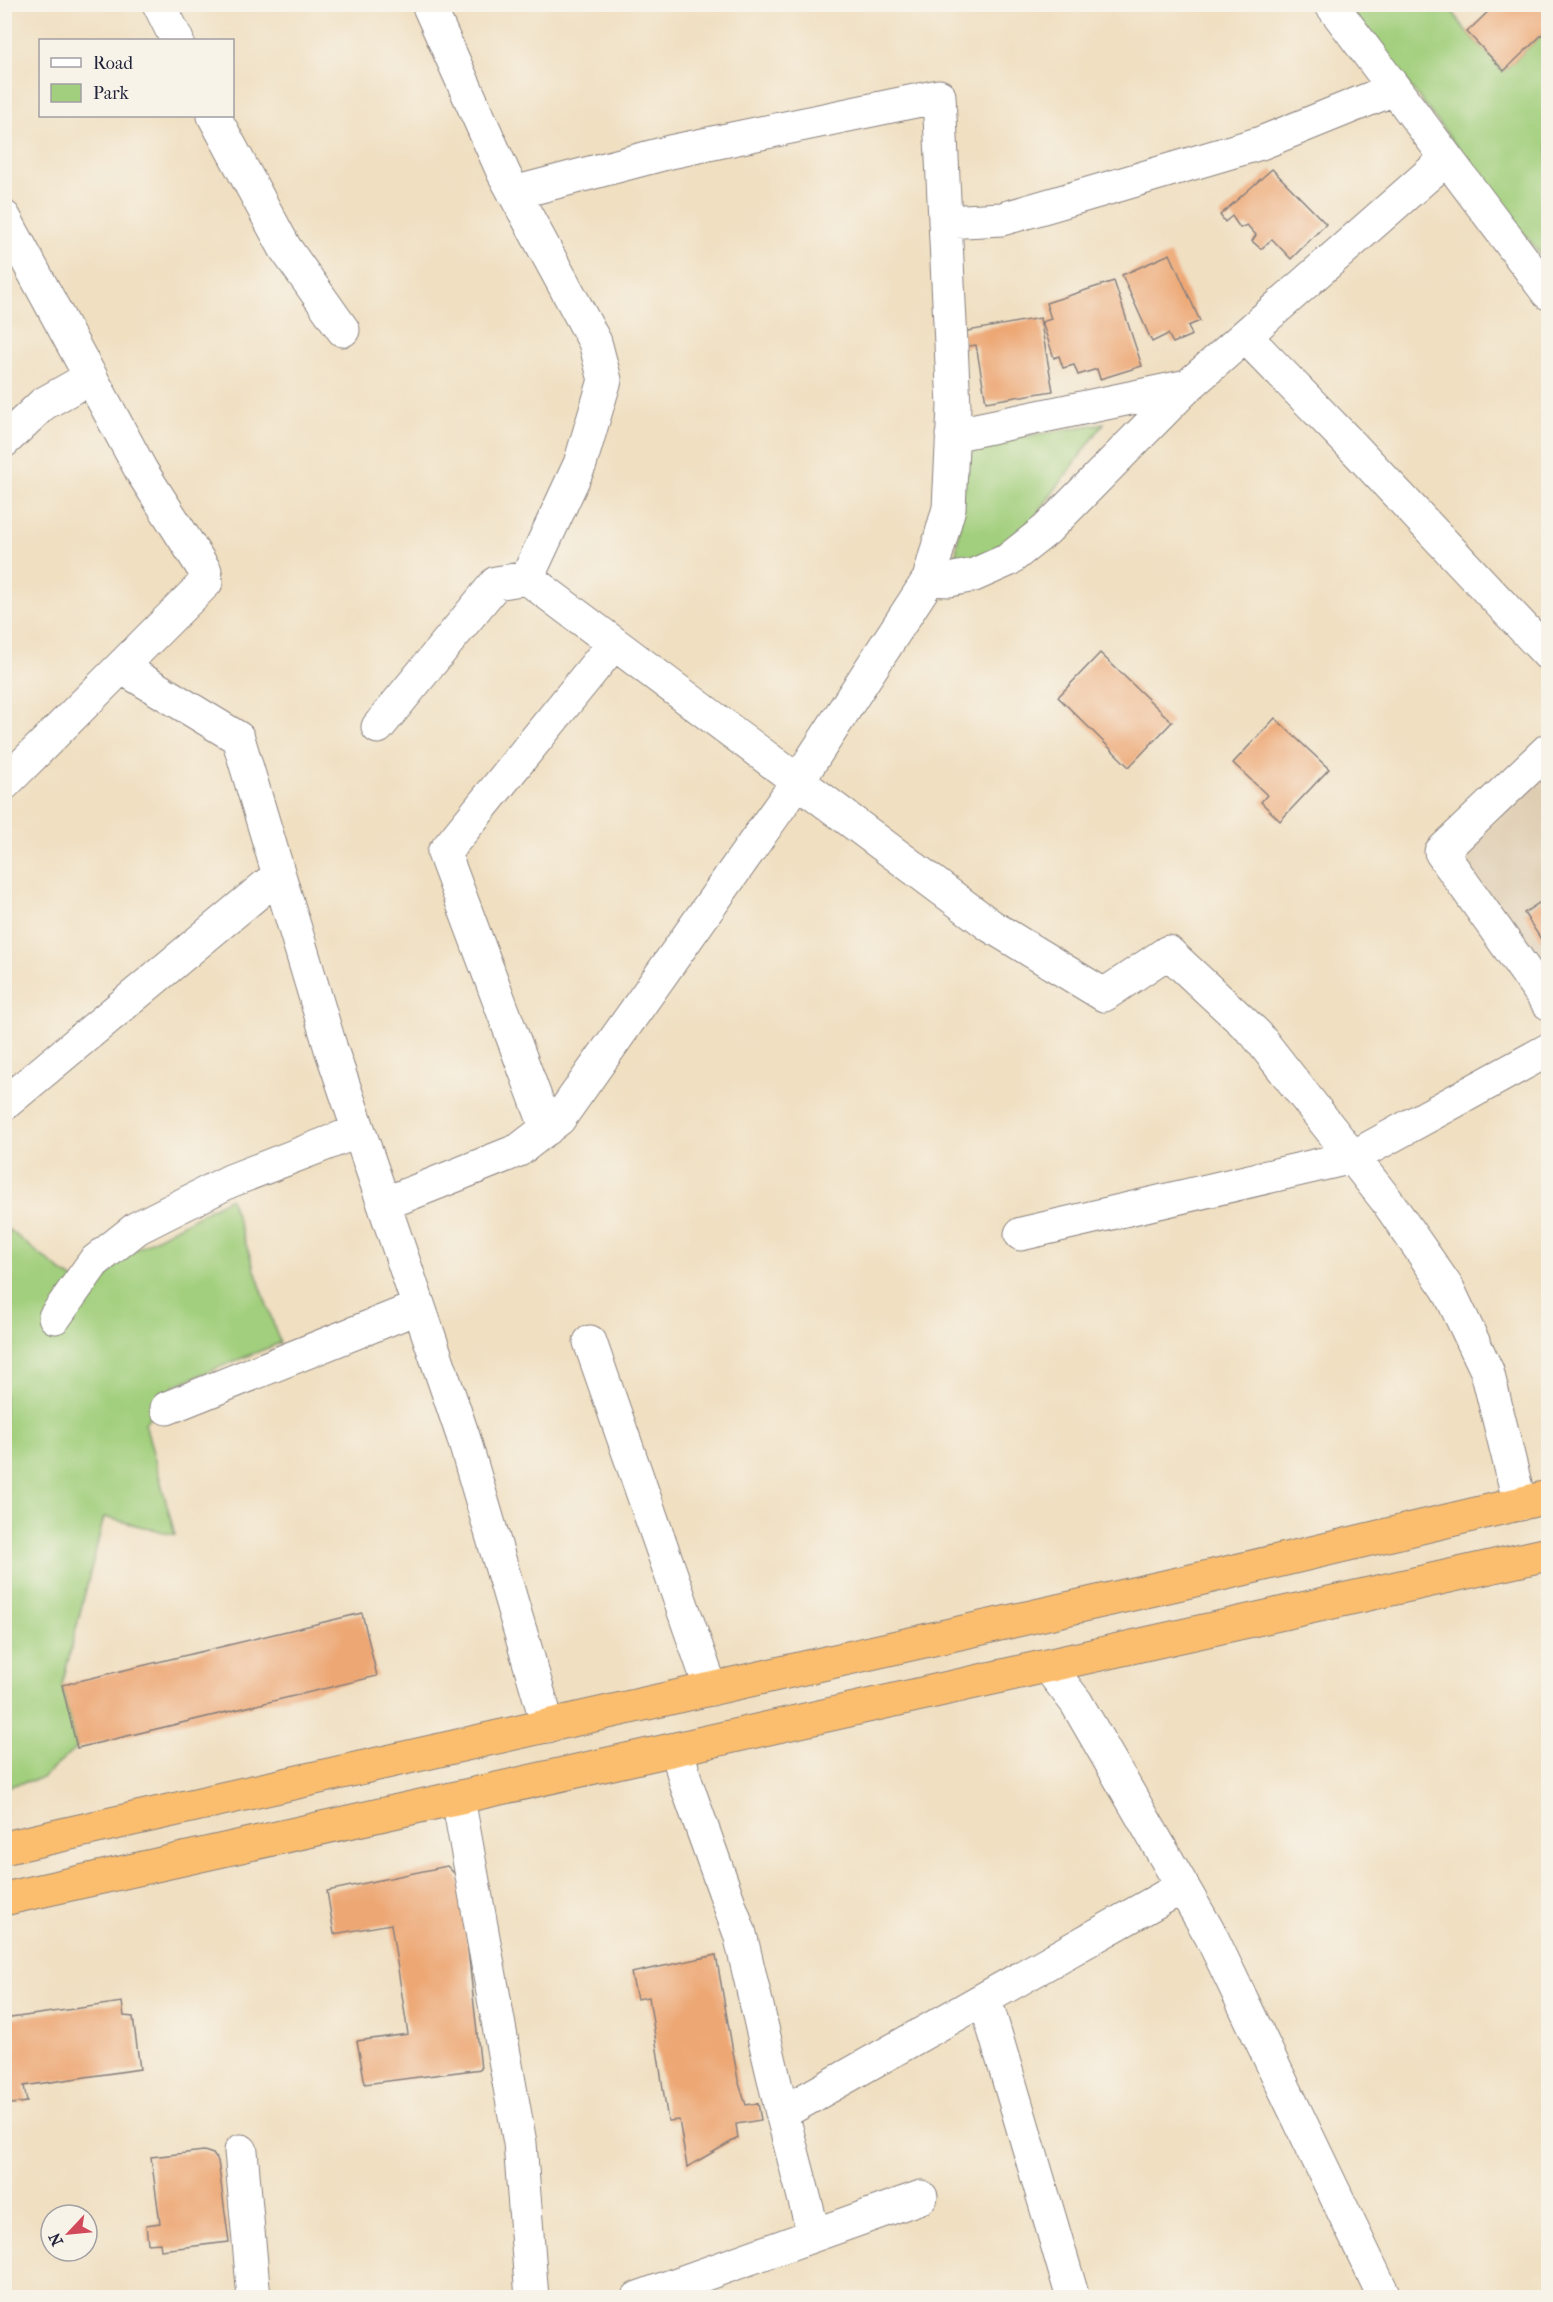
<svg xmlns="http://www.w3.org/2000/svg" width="1553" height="2302" font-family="'IM FELL French Canon',serif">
  <rect width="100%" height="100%" fill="#f7f3e8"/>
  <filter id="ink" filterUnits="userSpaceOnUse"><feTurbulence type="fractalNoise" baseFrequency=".0167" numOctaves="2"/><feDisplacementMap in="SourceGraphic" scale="12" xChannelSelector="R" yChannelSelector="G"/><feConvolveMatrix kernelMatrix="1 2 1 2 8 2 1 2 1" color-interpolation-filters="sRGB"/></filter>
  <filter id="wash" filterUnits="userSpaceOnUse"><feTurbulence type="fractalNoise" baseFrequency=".008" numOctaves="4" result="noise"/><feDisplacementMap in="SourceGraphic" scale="24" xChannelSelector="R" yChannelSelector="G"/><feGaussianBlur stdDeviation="1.35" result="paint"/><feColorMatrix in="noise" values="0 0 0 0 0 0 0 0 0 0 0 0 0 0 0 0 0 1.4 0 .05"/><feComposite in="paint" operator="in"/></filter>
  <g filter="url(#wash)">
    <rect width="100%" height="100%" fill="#f0dfc1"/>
    <!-- built -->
    <path fill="#dfcdb2" d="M1548,771V973L1461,856Z"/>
    <!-- green -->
    <path fill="#a2cf7d" stroke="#62785c" stroke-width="1.5" d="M1347,5H1448L1467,32L1504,71L1548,29V264Z
      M1104,423L1035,517L995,551L955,566L967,446Z
      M230,1198L280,1343L175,1385L145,1423L175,1535L104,1517L62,1685L77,1748L42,1778L5,1787L4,1226L65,1274L94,1292L124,1256Z"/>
    <g id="blocks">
      <!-- building -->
      <path fill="#eda774" d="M1496,4H1548V29L1504,71L1467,32Z
        M1272,169L1326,224L1291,259L1272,239L1261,249L1252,241L1256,235L1247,225L1240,228L1232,216L1225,222L1220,215Z
        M1170,254L1200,321L1188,326L1192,335L1173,343L1168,334L1152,342L1122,275Z
        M1114,281L1142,366L1100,379L1097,369L1078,375L1074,365L1063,368L1059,356L1054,358L1042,322L1051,319L1046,303Z
        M1040,318L1053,391L986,402L976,345L964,347L962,332Z
        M1100,653L1172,722L1129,767L1058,697Z
        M1275,718L1329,769L1280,821L1261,802L1267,795L1233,763Z
        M1548,897V950L1524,913Z
        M362,1613L377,1676L77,1748L62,1685Z
        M447,1866L455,1874L461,1885L481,2069L365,2084L357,2041L408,2034L391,1924L334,1934L327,1891Z
        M716,1955L738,2080L746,2105L758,2103L761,2120L736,2124L738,2138L687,2167L679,2120L668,2121L649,1997L637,1999L631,1973Z
        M122,2002L124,2016L133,2017L140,2069L24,2086L27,2102L4,2105V2019Z
        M204,2151L213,2154L218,2161L229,2242L161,2250L160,2243L148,2244L146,2225L160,2223L151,2157Z"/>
    </g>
  </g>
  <g filter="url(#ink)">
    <use href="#blocks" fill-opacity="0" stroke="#89807e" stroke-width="1.5"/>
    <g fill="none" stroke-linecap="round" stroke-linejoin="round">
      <defs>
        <path id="street" d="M159,4L177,40
          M428,4L504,174L595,342L605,380L580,464L527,578
          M1331,4L1548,293
          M214,116L285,248L343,330
          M4,217L142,472L205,571L206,582L4,784
          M945,222L1002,219L1119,185L1261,143L1394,89
          M1245,336L1356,450L1548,654
          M952,435L1188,386
          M4,441L43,404L91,377
          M929,579L949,580L974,575L1008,560L1046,530L1188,386L1446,159
          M121,667L238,738L331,1049L463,1436L548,1726
          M378,727L496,583L527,578L991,926L1104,995L1168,952L1256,1034L1387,1201L1448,1289L1487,1371L1520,1504
          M1548,750L1441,852L1548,1003
          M4,1104L279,875
          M547,1129L444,853L614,643
          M384,1204L519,1150L559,1119L798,781L929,579L949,508L954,406L939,96L670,152L514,193
          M1021,1234L1353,1157L1548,1050
          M55,1317L94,1262L137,1228L230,1181L359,1131
          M590,1342L711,1689
          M167,1408L419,1307
          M1048,1666L1076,1702L1211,1936L1385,2298
          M677,1749L686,1783L740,1934L782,2113L1182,1887
          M458,1798L520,2143L532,2298
          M985,1999L1073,2298
          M782,2113L814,2235
          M241,2151L254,2298
          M638,2298L921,2197"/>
        <path id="highway" d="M4,1848L1235,1571L1548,1497
          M4,1899L1548,1554"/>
      </defs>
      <!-- street casing -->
      <use href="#street" stroke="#89807e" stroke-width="35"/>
      <!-- highway casing -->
      <use href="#highway" stroke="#89807e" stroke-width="35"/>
      <!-- street -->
      <use href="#street" stroke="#fff" stroke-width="33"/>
      <!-- highway -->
      <use href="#highway" stroke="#fbbe6e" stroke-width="33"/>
    </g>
  </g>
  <!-- margin -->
  <rect width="1553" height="2302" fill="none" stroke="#f7f3e8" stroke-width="24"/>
  <!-- legend -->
  <rect x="39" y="39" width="195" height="78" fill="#f7f3e8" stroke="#a29fa3" stroke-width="1.5"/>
  <rect x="51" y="58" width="30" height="9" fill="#ffffff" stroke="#a29fa3" stroke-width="1.5"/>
  <text x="93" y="69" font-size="18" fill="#22223b">Road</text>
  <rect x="51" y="84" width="30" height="18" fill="#a2cf7d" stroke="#a29fa3" stroke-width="1.5"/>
  <text x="93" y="99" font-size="18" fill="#22223b">Park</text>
  <!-- north arrow -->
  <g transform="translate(69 2233) rotate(244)"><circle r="28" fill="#f7f3e8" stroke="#a29fa3" stroke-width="1.5"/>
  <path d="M0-4.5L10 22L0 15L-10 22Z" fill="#d1495b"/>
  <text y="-9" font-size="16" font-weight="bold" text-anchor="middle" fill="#22223b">N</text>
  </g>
</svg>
